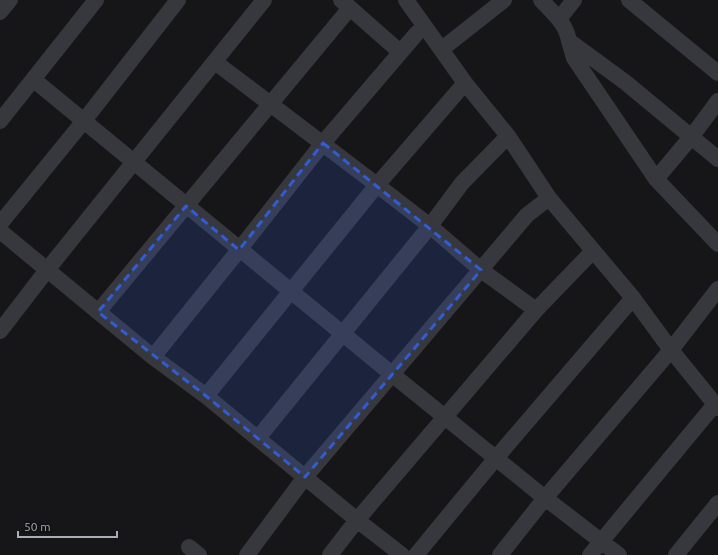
<svg xmlns="http://www.w3.org/2000/svg" width="718" height="555" font-family="Ubuntu,sans-serif">
  <rect width="100%" height="100%" fill="#161618"/>
  <g fill="none" stroke-linecap="round" stroke-linejoin="round">
    <!-- minor -->
    <path stroke="#37383d" stroke-width="16" d="M341,0L400,52
      M406,0L465,83L508,136L549,198L633,298L671,350L718,408
      M541,0C553,13 566,23 569,41L625,82L718,159
      M629,0L718,73
      M0,12L10,0
      M559,19L574,0
      M569,41L574,58L656,179L718,244
      M442,49L504,0
      M215,62L377,185L430,226L481,270L536,310
      M34,80L393,375L545,498L619,555
      M0,121L96,0
      M656,179L692,136L718,101
      M0,224L83,122L178,0
      M0,231L153,357L206,396L357,520L402,555
      M98,312L350,8
      M0,331L47,270L264,0
      M153,357L239,250L323,143L417,33
      M206,396L377,185L465,83
      M258,438L430,226L462,183L508,136
      M189,547L199,555
      M247,555L305,477L527,215L549,198
      M330,555L357,520L536,310L593,251
      M416,555L496,458L633,298
      M500,555L545,498L671,350L718,289
      M590,555L715,404
      M676,555L718,503"/>
  </g>
  <!-- marked area -->
  <path fill="#325cd3" fill-opacity="0.2" stroke="#325cd3" stroke-width="3" stroke-dasharray="8 5" stroke-linejoin="round" d="M323,143L481,270L305,477L206,396L98,312L186,206L239,250Z"/>
  <!-- scale -->
  <path d="M18 531v6h99v-6" fill="none" stroke="#a8adb8" stroke-width="2"/>
  <text x="24" y="531" font-size="12" fill="#a8adb8" stroke="#111113" stroke-width="3" paint-order="stroke">50 m</text>
</svg>
